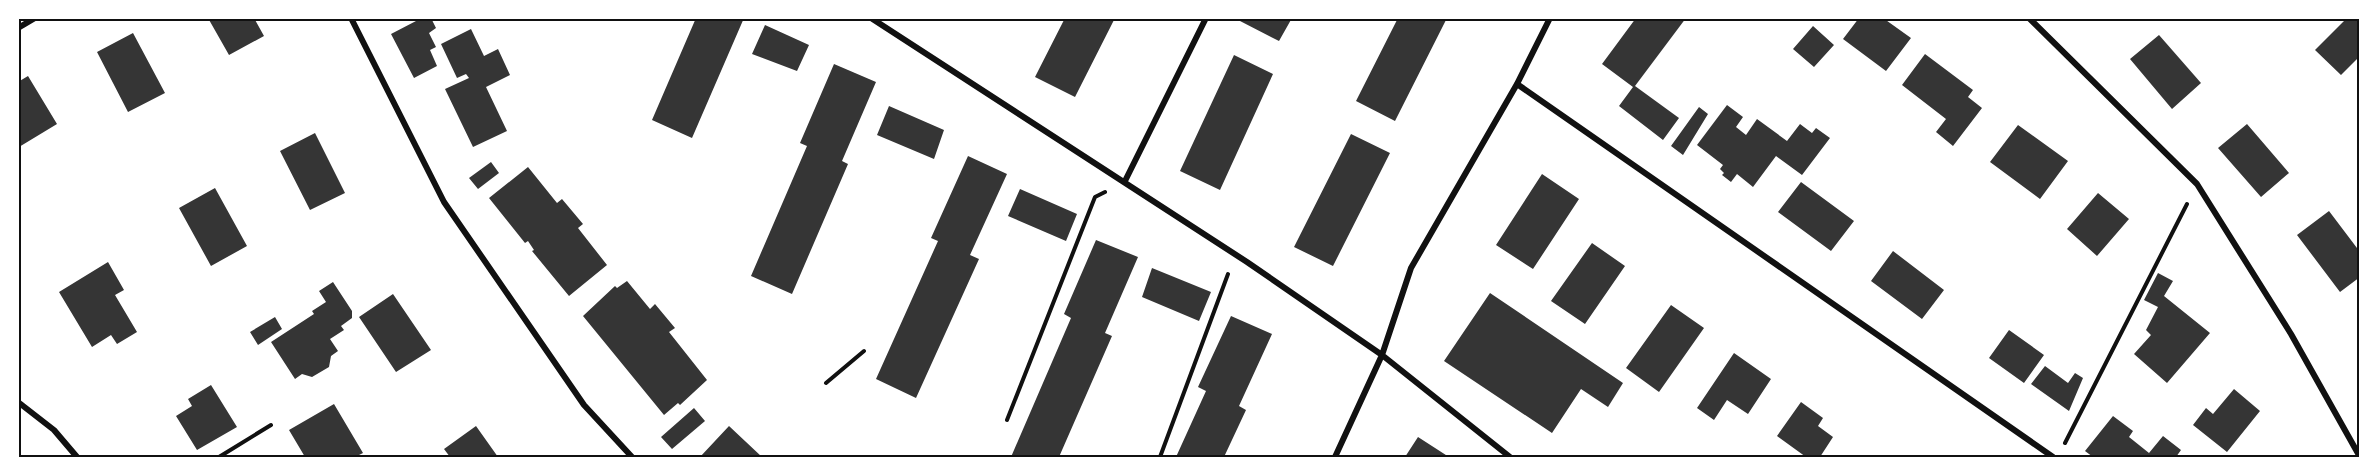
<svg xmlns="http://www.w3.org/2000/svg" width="2378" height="475" font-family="'Alegreya Sans',sans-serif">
  <rect width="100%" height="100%" fill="#fff"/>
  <!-- building -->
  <path fill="#353535" d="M208,18H254L264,36L229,55Z
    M414,18H431L436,28L429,33L436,47L430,50L437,66L414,78L391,34L416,21Z
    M696,18H744L692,138L652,120Z
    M1065,18H1115L1075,97L1035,77Z
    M1242,18H1292L1279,41L1240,21Z
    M1398,18H1447L1395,121L1356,101Z
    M1636,18H1686L1635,86L1679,118L1663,140L1619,106L1633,87L1602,64Z
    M1859,18H1883L1911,38L1886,71L1843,39Z
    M2347,18H2360V56L2341,75L2315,50Z
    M765,25L809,45L797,71L752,54Z
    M1813,26L1834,45L1814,67L1793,49Z
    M471,29L484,56L498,49L510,75L486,87L507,131L473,147L445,89L469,78L466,74L457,78L441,44Z
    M133,33L165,93L128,112L97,52Z
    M2159,35L2201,83L2172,109L2130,59Z
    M1925,54L1973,90L1968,97L1982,108L1953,146L1936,132L1946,119L1902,85Z
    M1234,55L1273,74L1220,190L1180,171Z
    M834,64L876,82L842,161L848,164L792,294L751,276L807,146L800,143Z
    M28,76L57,124L19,147L18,82Z
    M1727,105L1743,117L1736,127L1746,135L1757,119L1787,141L1800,124L1812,133L1816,128L1830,138L1802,175L1776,156L1753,187L1737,174L1731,182L1722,175L1724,173L1720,169L1723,165L1697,145Z
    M889,106L944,130L934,159L877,135Z
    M1699,107L1708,114L1683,155L1671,146Z
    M2247,124L2289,173L2261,197L2218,148Z
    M2018,125L2068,161L2040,199L1990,162Z
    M315,133L345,193L310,210L280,151Z
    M1351,134L1390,153L1333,266L1294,247Z
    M968,156L1007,174L970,255L979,259L916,398L876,379L938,241L931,238Z
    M491,162L499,173L478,189L469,178Z
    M528,167L557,203L562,199L583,224L578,228L607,265L569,296L532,251L534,250L528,241L525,243L489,198Z
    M1542,174L1579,199L1533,269L1496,245Z
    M1801,182L1854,221L1831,251L1778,212Z
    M215,188L247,246L211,266L179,208Z
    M1020,189L1077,214L1066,241L1008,216Z
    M2098,193L2129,219L2097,256L2067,229Z
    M2329,211L2360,252V277L2340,292L2297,235Z
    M1096,240L1138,257L1105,333L1112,336L1059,457H1011L1071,318L1064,314Z
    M1592,243L1625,266L1585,324L1551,301Z
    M1893,251L1944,290L1922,319L1871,281Z
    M108,262L124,290L115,295L137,332L117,344L111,335L92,347L59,292Z
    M1152,268L1211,292L1199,321L1142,297Z
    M2158,273L2173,281L2164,296L2210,333L2167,383L2134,354L2151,335L2146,330L2158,307L2144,300Z
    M627,281L650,309L655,304L675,328L669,332L707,380L680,405L678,403L664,415L583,316L615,286L617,288Z
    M333,282L352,311V318L341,326L344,330L330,339L338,351L331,356L329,367L312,377L302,374L295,379L271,342L314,314L312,311L326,302L319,291Z
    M1490,293L1623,383L1608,407L1581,389L1552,433L1444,361Z
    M393,294L431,350L396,372L359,317Z
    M1671,305L1704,328L1659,392L1626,368Z
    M1231,316L1272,334L1239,406L1246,410L1224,457H1176L1206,391L1198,387Z
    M275,317L282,329L258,345L250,332Z
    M2009,330L2044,355L2024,383L1989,358Z
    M1734,353L1771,379L1748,414L1727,400L1714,420L1697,408Z
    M2045,366L2068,383L2075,373L2083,378L2069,411L2031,384Z
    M211,385L237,427L197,450L176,416L192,406L188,399Z
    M2234,389L2260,411L2227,452L2193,425L2206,408L2213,414Z
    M1801,402L1823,418L1818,426L1833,437L1820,457H1806L1777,436Z
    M334,404L363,453L355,457H305L289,430Z
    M694,408L705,421L672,449L661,437Z
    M2113,416L2133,431L2129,437L2149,453L2163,436L2181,450L2176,457H2093L2085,451Z
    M476,426L498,457H450L444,449Z
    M729,426L762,457H700Z
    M1418,437L1449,457H1405Z"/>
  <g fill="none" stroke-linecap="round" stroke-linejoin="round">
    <!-- path -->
    <path stroke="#111" stroke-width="4" d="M826,383L864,351
      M1007,420L1095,197L1105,192
      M2065,443L2187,204
      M219,457L271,425
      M1160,457L1228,274"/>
    <!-- minor -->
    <path stroke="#111" stroke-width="6" d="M351,18L444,202L584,405L632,457
      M871,18L1247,262L1382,355L1510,457
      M2029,18L2197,184L2291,334L2360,457
      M18,28L35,18
      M1517,84L2053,457
      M1125,181L1206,18
      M18,402L54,430L77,457
      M1335,457L1382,355L1411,268L1517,84L1550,18"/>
  </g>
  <!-- border -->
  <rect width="2378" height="475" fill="none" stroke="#ffffff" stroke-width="39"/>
  <rect x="20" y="20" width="2338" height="436" fill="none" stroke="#111" stroke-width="2"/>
</svg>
